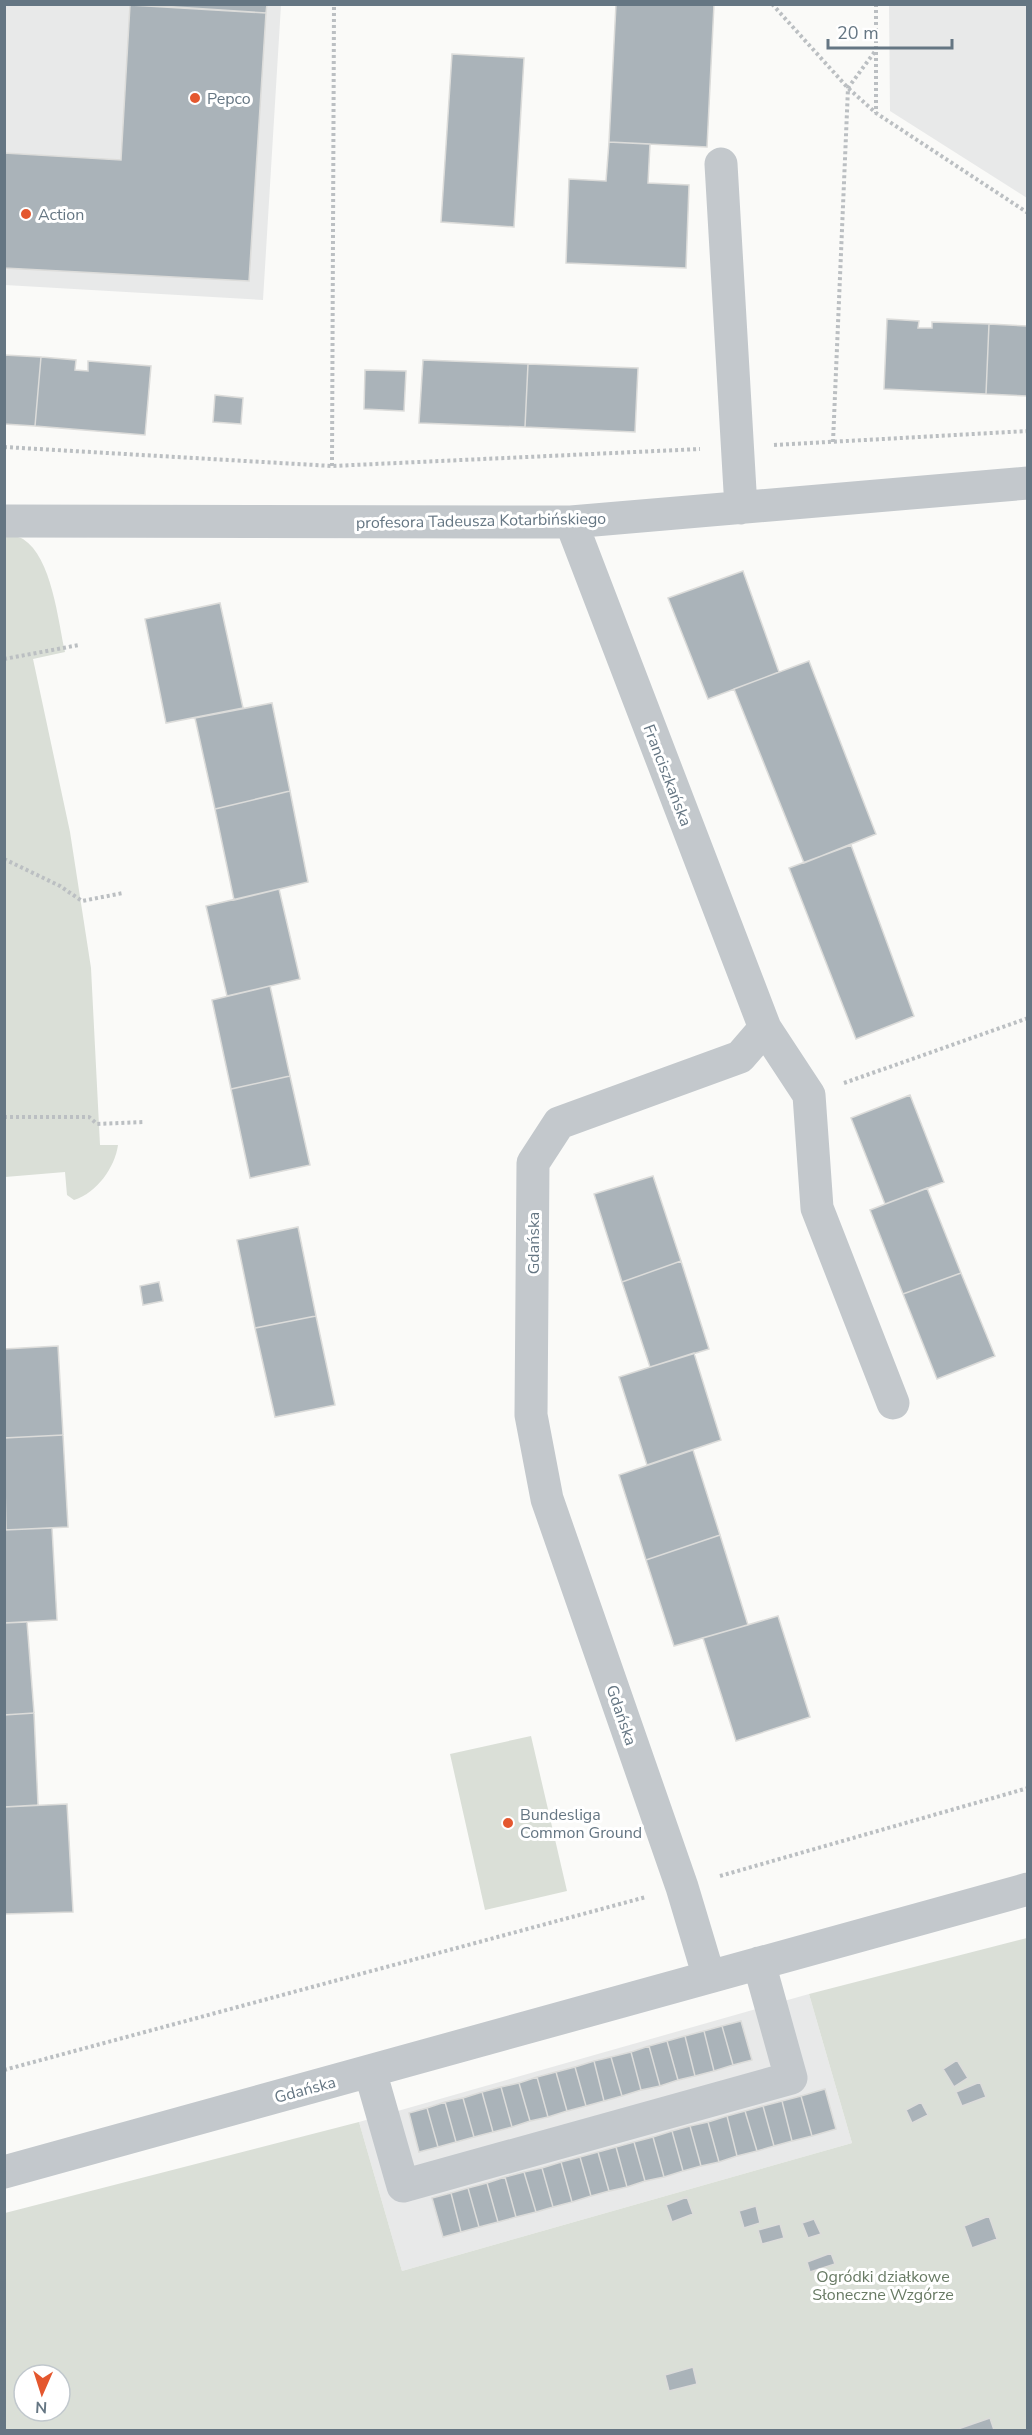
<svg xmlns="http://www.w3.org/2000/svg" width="1032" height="2435" font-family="'Nunito Sans',sans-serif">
  <rect width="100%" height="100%" fill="#fafaf8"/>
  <!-- built -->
  <path fill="#e8e9e9" d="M4,5H281L263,300L5,285Z
    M889,5H1027V198L890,111Z
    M809,1994L852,2143L402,2271L359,2122Z"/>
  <!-- green -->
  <path fill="#dadfd7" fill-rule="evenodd" d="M4,536C11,536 18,536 23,539C52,557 58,621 65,652L33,659L70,832L91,968L100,1145H118C115,1167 97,1193 74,1200L67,1195L65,1172L5,1177Z
    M531,1736L567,1891L485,1910L450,1754Z
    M1027,1938V2430H5V2213L359,2122L402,2271L852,2143L809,1994ZM24,2375H60V2411H24Z"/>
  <!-- building -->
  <path fill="#aab3b9" stroke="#dcdcda" stroke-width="1.5" d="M130,4H267L266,13Z
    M616,4H714L707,147L609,142Z
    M130,5L266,13L249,281L4,268V153L121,160Z
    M452,54L524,58L514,227L441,222Z
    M609,142L650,144L648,183L689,185L686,268L566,263L569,179L606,181Z
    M887,319L919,321L918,328H932V322L989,324L986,394L884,389Z
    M989,324L1027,326L1028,396L986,394Z
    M4,355L41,357L35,426L4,424Z
    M41,357L76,360L75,370L88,371V361L151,366L145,435L35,426Z
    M423,360L528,364L525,427L419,423Z
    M528,364L638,368L635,432L525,427Z
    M365,370L406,371L404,411L364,409Z
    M215,395L243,398L241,424L213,422Z
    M743,571L779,672L708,699L668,598Z
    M220,603L243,708L166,723L145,619Z
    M809,661L876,834L804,863L734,689Z
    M272,703L290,791L215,809L195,718Z
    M290,791L308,882L234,900L215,809Z
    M851,845L914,1016L856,1039L789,868Z
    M279,889L300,979L227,996L206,906Z
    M270,986L290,1076L231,1089L212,1000Z
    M290,1076L310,1165L250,1178L231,1089Z
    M910,1095L944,1182L885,1204L851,1118Z
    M653,1176L681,1261L622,1282L594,1194Z
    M927,1188L961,1273L903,1294L870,1210Z
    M298,1227L316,1316L255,1328L237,1240Z
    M681,1261L709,1349L650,1367L622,1282Z
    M961,1273L995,1356L937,1379L903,1294Z
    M159,1282L163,1301L143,1305L140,1286Z
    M316,1316L335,1405L275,1417L255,1328Z
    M58,1346L63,1435L4,1438V1349Z
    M694,1353L721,1440L647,1465L619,1377Z
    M63,1435L68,1527L6,1530L4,1438Z
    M693,1450L720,1535L646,1560L619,1475Z
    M52,1528L57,1620L4,1623V1530Z
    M720,1535L748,1625L674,1646L646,1560Z
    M778,1616L810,1717L736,1741L703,1638Z
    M27,1622L34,1713L4,1715V1623Z
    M34,1713L38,1805L4,1807V1715Z
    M67,1804L73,1912L4,1914V1807Z
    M741,2021L752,2060L733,2065L722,2026Z
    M722,2026L733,2065L714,2071L704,2031Z
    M704,2031L714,2071L695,2076L685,2036Z
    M685,2036L695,2076L678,2080L667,2041Z
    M667,2041L678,2080L660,2086L649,2046Z
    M649,2046L660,2086L641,2090L631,2052Z
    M631,2052L641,2090L622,2096L611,2057Z
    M611,2057L622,2096L604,2101L594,2061Z
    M957,2060L968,2078L954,2087L943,2069Z
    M594,2061L604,2101L586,2106L575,2067Z
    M575,2067L586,2106L567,2111L556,2072Z
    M556,2072L567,2111L548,2117L537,2077Z
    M537,2077L548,2117L530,2121L519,2083Z
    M980,2082L986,2097L962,2106L956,2092Z
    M519,2083L530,2121L512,2127L501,2087Z
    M501,2087L512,2127L493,2132L482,2092Z
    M825,2089L836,2129L812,2136L801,2096Z
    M482,2092L493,2132L474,2137L463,2098Z
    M801,2096L812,2136L792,2141L782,2101Z
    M463,2098L474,2137L456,2142L445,2102Z
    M782,2101L792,2141L774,2146L763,2106Z
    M445,2102L456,2142L438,2147L427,2108Z
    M921,2102L928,2115L912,2123L906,2110Z
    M763,2106L774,2146L757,2151L745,2111Z
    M427,2108L438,2147L419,2152L409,2113Z
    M745,2111L757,2151L737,2156L727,2116Z
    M727,2116L737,2156L719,2162L708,2122Z
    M708,2122L719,2162L701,2166L690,2126Z
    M690,2126L701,2166L683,2171L672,2131Z
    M672,2131L683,2171L664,2177L653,2137Z
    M653,2137L664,2177L645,2181L634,2142Z
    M634,2142L645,2181L627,2187L616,2147Z
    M616,2147L627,2187L609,2191L598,2152Z
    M598,2152L609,2191L591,2196L580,2157Z
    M580,2157L591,2196L572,2202L561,2162Z
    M561,2162L572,2202L553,2207L542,2168Z
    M542,2168L553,2207L536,2212L524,2172Z
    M524,2172L536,2212L516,2217L505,2177Z
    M505,2177L516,2217L498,2222L487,2183Z
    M487,2183L498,2222L479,2227L468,2188Z
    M468,2188L479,2227L461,2232L451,2193Z
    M451,2193L461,2232L443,2237L432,2198Z
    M687,2197L693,2214L672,2222L666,2205Z
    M756,2206L760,2223L744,2228L739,2211Z
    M989,2216L997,2239L972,2248L964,2226Z
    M814,2219L821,2234L808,2238L802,2223Z
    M780,2224L784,2238L762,2244L758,2230Z
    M831,2253L835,2264L810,2272L807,2262Z
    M693,2367L697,2384L669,2391L665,2375Z
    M990,2418L994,2430H955Z"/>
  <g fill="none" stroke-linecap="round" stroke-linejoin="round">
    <!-- path -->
    <path stroke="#bbbfc2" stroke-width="4" stroke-dasharray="3 3" stroke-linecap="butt" d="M772,4L848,88L876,113L1028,213
      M876,4V113
      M833,442L848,88L876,50
      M774,445L1028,431
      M4,447L332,466L700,449
      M332,466L334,4
      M4,659L79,645
      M4,859L60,886L82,901L123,893
      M844,1083L1028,1018
      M4,1117H89L97,1124L143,1122
      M720,1876L1028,1788
      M4,2070L646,1897"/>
    <!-- minor -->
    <path stroke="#c3c8cc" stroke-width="33" d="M721,164L741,508
      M4,521L571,522L1028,483
      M571,522L765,1028L809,1095L817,1208L893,1403
      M709,1977L682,1887L547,1499L531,1415L533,1163L559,1123L740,1057L765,1028
      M370,2071L403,2186L791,2078L759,1963
      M4,2172L1028,1889"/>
  </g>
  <!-- markers -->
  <g fill="#e4572e" stroke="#fff" stroke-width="2">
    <circle cx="195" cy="98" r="6"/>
    <circle cx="26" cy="214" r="6"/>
    <circle cx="508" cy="1823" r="6"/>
  </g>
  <g text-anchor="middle" stroke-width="6" stroke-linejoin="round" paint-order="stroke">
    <!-- poi labels -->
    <g font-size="16" fill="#657683" stroke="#fff" text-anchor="start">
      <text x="207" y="104">Pepco</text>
      <text x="38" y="220">Action</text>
      <text x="520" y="1820">Bundesliga<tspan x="520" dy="18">Common Ground</tspan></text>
    </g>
    <!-- street labels -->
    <g font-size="16" fill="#657683" stroke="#fff">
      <text transform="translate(481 520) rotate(-1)" y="6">profesora Tadeusza Kotarbińskiego</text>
      <text transform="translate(668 775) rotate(69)" y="6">Franciszkańska</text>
      <text transform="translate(533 1243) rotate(-90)" y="6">Gdańska</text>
      <text transform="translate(622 1715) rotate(71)" y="6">Gdańska</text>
      <text transform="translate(305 2089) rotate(-15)" y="6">Gdańska</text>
    </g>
    <!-- park labels -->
    <g font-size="16" fill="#687a64" stroke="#fff">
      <text x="883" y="2282">Ogródki działkowe<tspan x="883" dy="18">Słoneczne Wzgórze</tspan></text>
    </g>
  </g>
  <!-- border -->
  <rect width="1032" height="2435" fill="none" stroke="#657683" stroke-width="12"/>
  <!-- north arrow -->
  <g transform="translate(42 2393) rotate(183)"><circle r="28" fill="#ffffff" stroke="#c1c8cd" stroke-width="1.5"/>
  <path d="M0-4.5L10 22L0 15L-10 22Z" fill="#e4572e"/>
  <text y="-9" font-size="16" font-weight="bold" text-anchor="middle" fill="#657683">N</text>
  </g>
  <!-- scale -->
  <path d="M828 39v9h124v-9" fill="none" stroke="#657683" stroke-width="3"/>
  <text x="837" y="39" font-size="18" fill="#657683" stroke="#ffffff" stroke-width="4.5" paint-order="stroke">20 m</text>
</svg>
